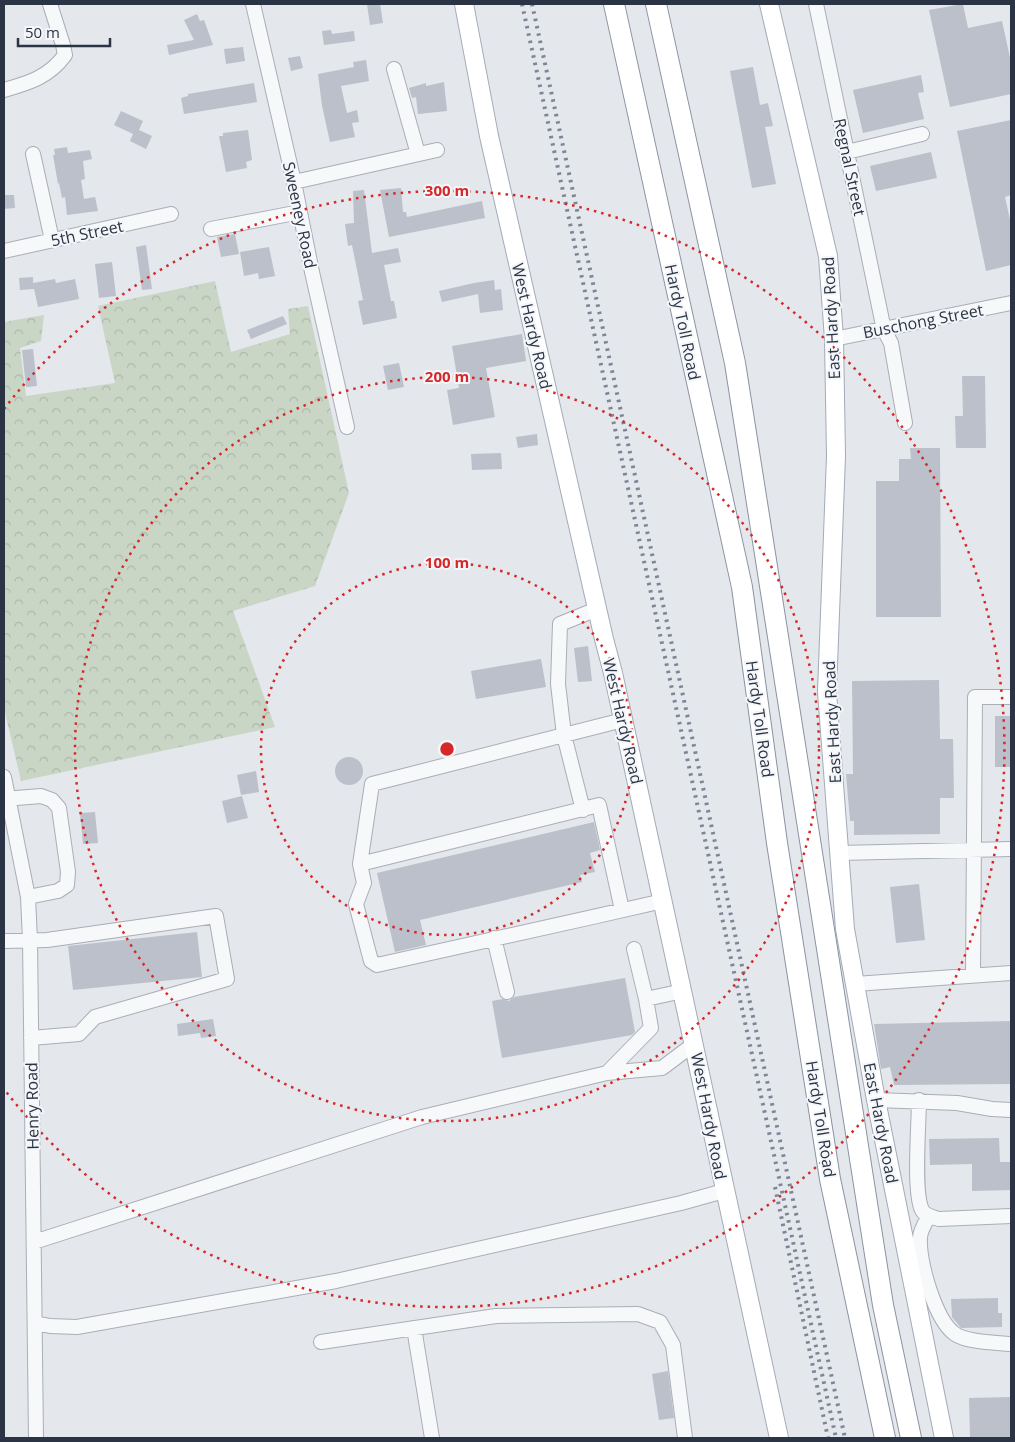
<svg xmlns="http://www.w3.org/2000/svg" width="1015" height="1442" font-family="'Open Sans',sans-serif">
  <defs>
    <pattern id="forest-crowns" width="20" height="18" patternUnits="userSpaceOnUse" patternTransform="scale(1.25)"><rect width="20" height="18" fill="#c9d6c5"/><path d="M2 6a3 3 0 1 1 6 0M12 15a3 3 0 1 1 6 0" fill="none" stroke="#adb8ab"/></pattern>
  </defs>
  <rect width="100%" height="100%" fill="#e4e7ec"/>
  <!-- forest -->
  <path fill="url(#forest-crowns)" d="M215,281L231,352L290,334L288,309L308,306L349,493L315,586L233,611L275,727L21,781L4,708V322L44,315L41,341L20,348L26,396L115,383L98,306Z"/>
  <!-- building -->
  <path fill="#bbc0ca" d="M367,4H380L383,23L370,25Z
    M963,4L968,28L1002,21L1011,62V94L950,107L929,10Z
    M197,14L200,21L204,20L213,45L169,55L167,45L194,40L184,20Z
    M331,30L332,34L354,31L355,41L324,45L322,31Z
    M243,47L245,61L226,64L224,49Z
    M300,56L303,68L291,71L288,58Z
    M366,60L369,81L341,86L347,113L357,110L359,122L352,123L355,137L330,142L322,106L318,74L354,67L353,62Z
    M753,67L760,105L768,103L773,126L765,127L776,184L752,188L730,71Z
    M921,75L924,92L918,93L924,119L863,133L853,90Z
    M444,82L447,111L418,114L416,97L412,98L409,88L426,83V86Z
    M254,83L257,102L184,114L181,98L188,96V94Z
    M121,111L143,121L139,130L152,136L146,149L130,141L133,134L114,125Z
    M1011,120V195L1005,197L1011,224V265L986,271L957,131Z
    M248,130L252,160L246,162L247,168L226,172L219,136H223V133Z
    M67,147L68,153L90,150L92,159L83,161L85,179L81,180L84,199L95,197L98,211L67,215L65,197L62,198L59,183L58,184L53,155H55L54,149Z
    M931,152L937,178L876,191L870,166Z
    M401,188L403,212H406L407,217L482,201L485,218L389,237L380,190Z
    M364,190L372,253L398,248L401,262L384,265L391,301H394L397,318L363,325L358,301L363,300L352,245L348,246L345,224L354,223L353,191Z
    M4,195H14L15,208L4,209Z
    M235,234L239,254L221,257L217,237Z
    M146,245L152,289L142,290L136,247Z
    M269,247L275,276L259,279L258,273L244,276L240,252Z
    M112,262L116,296L99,298L95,264Z
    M33,277V283L55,279L56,283L75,279L79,299L38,307L33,284L34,289L20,290L19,278Z
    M494,280L495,290L501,289L503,310L480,313L478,294L442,302L439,291L474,283Z
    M283,316L287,324L251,339L247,330Z
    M522,334L526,361L486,368L495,417L453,425L447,390L459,388L452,346Z
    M33,349L37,386L26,387L22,350Z
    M399,363L404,387L388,390L383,366Z
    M962,376H985L986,448H956L955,416H963Z
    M537,434L538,445L518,448L516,437Z
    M910,448H940L941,617H876V481H899V459H911Z
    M501,453L502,469L472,470L471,454Z
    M588,646L592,681L578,682L574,648Z
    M541,659L546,687L476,699L471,671Z
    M939,680L940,739H953L954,798H940V834L854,835V821H850L846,774H853L852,681Z
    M995,716H1011V767H995Z
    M335 771a14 14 0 1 1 28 0a14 14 0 1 1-28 0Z
    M256,771L259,792L241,795L237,775Z
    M242,796L248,818L227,823L222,801Z
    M95,812L98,843L83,844L80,813Z
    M594,822L600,850L590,853L595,872L580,875L582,882L420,920L426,945L395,952L377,873Z
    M919,884L925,940L896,943L890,887Z
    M197,932L202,977L73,990L68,946Z
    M625,978L635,1032L632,1035L502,1058L492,1001L503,999L509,1001L514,997Z
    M213,1019L216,1036L201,1038L200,1033L178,1036L177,1024Z
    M1011,1021V1084L894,1085L890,1067L881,1069L874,1024Z
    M999,1138L1000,1162H1011V1190L972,1191V1164L930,1165L929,1139Z
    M998,1298V1313H1002V1327L961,1328L952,1317L951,1299Z
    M668,1371L674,1418L659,1420L652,1374Z
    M1011,1397V1438H970L969,1398Z"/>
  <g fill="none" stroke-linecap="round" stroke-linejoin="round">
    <defs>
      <path id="minor" d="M253,4L294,182L312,272L347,427
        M816,4L884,330L891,343L905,423
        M394,69L418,154
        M4,90C29,83 49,77 65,55L63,45L50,4
        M847,152L922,134
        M33,154L52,240
        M294,182L437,150
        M211,229L300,212
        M4,251L171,214
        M834,339L1011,303
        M4,777L28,897L30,940L36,1438
        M4,799L41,796L52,800L59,808L68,872L67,885L58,891L28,897
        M583,810L564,735L558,684L560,624L597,609
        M839,853L1011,849
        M360,864L372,784L623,720
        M622,910L599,805L360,864L364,883L356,904L371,961L377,965C473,943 568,923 663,901
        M494,938L507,992
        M4,941L47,940L216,916L227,979L95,1017L79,1034L31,1038
        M634,949L646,999
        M973,975L975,697H1011
        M855,984L1011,973
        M607,1073L651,1028L646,999L683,991
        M876,1100L957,1103L992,1109L1011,1110
        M919,1100C919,1123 913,1192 922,1210C925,1216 933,1217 939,1219L1011,1216
        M929,1216C925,1223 921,1229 920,1237C918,1260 935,1320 955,1334C966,1342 996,1343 1011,1344
        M34,1242L422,1117L607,1073L662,1068L694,1044
        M35,1323L50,1326L77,1327L336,1281L681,1203L724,1191
        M414,1328L432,1438
        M321,1342L496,1316L638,1314L660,1322L673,1345L685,1438"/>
      <path id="major" d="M464,4L489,136L604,639L613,673C669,928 722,1184 779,1438
        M769,4L828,256L834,339L836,456L827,692L845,929L876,1100L944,1438"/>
      <path id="highway" d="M614,4L742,587L777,843L830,1179L885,1438
        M656,4L735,363L883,1305L911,1438"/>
    </defs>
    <!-- minor casing -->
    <use href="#minor" stroke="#a9aeb7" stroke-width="16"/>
    <!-- major casing -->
    <use href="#major" stroke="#a3abb8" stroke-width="20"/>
    <!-- highway casing -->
    <use href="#highway" stroke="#8b94a3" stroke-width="22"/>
    <!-- minor -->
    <use href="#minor" stroke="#f7f8fa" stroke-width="14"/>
    <!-- major -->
    <use href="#major" stroke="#fff" stroke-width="18"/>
    <!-- highway -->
    <use href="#highway" stroke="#fff" stroke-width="20"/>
    <!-- rail -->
    <path stroke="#7d8696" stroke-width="4" stroke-dasharray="2.5 5" stroke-linecap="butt" d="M522,4L836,1438
      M532,4L845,1438
      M775,1187L828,1438"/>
  </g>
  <!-- distance rings -->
  <g fill="none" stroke="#d62828" stroke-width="2.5" stroke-dasharray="2.5 5">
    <circle cx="447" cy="749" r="186"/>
    <circle cx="447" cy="749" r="372"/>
    <path d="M4 409A558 558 0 1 1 4 1089"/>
  </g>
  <g text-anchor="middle" stroke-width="4" stroke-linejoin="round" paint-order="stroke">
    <!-- street labels -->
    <g font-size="16" fill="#2b3445" stroke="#f4f6f9">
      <text transform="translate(850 167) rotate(78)" y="6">Regnal Street</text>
      <text transform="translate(300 215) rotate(78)" y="6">Sweeney Road</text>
      <text transform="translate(87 233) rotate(-12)" y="6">5th Street</text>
      <text transform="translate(831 318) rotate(-93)" y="6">East Hardy Road</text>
      <text transform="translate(923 321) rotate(-11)" y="6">Buschong Street</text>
      <text transform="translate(683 322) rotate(78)" y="6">Hardy Toll Road</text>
      <text transform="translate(532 326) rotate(77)" y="6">West Hardy Road</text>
      <text transform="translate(760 719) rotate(82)" y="6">Hardy Toll Road</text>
      <text transform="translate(623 721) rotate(77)" y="6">West Hardy Road</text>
      <text transform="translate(832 722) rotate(-93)" y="6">East Hardy Road</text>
      <text transform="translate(32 1106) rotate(-91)" y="6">Henry Road</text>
      <text transform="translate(709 1116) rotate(79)" y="6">West Hardy Road</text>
      <text transform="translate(821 1119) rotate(81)" y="6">Hardy Toll Road</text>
      <text transform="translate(881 1123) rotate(79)" y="6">East Hardy Road</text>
    </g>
  </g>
  <circle cx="447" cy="749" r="8" fill="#d62828" stroke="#f4f6f9" stroke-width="2.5"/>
  <g font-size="15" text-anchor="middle" font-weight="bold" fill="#d62828" stroke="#f4f6f9" stroke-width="4" stroke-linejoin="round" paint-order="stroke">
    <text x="447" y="196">300 m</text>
    <text x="447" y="382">200 m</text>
    <text x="447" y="568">100 m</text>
  </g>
  <!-- border -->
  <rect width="1015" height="1442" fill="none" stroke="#2b3445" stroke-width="10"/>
  <!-- scale -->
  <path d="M18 38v8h92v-8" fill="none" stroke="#2b3445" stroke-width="2.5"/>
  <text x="25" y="38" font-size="15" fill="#2b3445" stroke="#f4f6f9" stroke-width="4" paint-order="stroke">50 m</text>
</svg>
